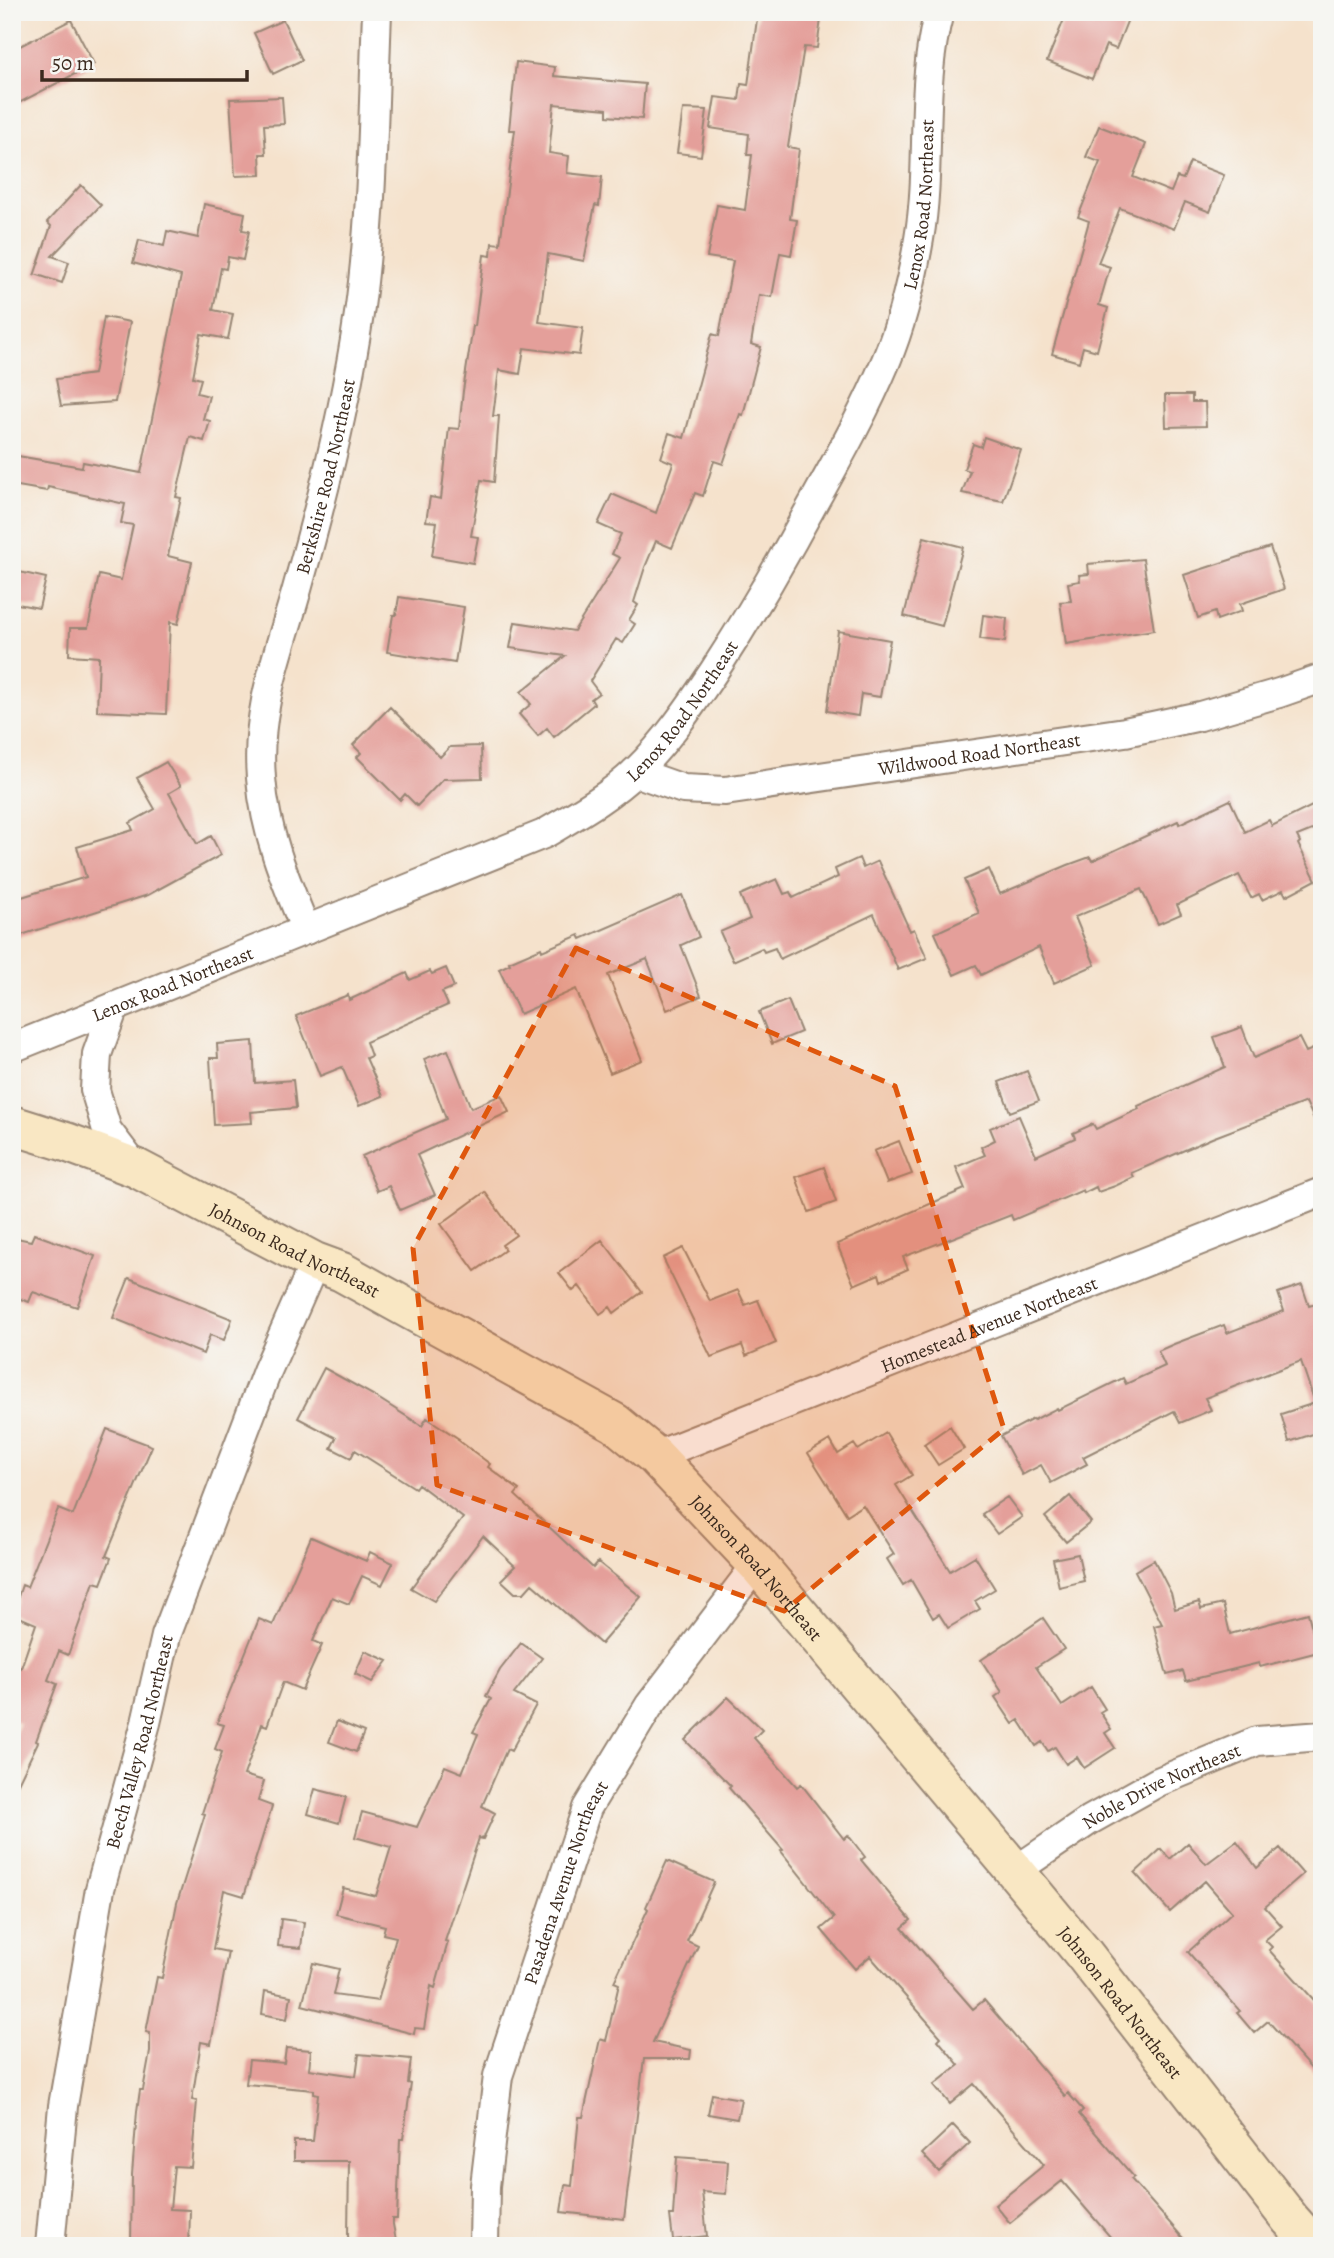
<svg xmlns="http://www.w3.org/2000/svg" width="1334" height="2258" font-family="Alegreya,serif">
  <rect width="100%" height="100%" fill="#f6f6f2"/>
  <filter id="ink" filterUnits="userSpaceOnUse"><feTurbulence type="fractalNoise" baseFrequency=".0143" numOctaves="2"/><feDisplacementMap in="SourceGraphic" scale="14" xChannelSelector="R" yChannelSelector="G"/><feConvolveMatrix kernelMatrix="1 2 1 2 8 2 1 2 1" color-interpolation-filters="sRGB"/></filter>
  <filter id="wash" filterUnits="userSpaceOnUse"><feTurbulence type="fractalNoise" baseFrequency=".00686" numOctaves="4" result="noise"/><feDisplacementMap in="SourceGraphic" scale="28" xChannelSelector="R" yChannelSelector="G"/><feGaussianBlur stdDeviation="1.57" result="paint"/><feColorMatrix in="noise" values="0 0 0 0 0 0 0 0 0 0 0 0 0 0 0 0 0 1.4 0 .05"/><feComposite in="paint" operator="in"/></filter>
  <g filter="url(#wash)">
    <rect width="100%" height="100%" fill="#f5e2cc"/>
    <g id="blocks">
      <!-- building -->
      <path fill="#e49f9a" d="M758,12H822L817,48L804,47L788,147L799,149L790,219L797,220L791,255L780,253L772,297L759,295L751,344L761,347L743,415L740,414L723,464L714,461L703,496L695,493L672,548L656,541L645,567L634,602L638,605L629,620L635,624L623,643L616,639L590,681L599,693L591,699L594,704L554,737L547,728L538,736L519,714L531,704L521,692L565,656L510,648L515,622L574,631L620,558L612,554L621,534L598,524L612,494L656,513L673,463L661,458L669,433L684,438L712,334L719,336L733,261L707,257L717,205L745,210L752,155H747L749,134L710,128L715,97L739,100L741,84L748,85Z
        M1067,12H1113L1128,19L1116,49L1106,45L1092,79L1047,61Z
        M71,20L94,64L19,103L12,89V50Z
        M283,20L302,60L273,74L254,33Z
        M516,62L555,67L554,76L645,84L642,119L607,116V109L554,104L549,153L569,156L567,173L602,177L599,206L595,205L584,261L548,254L539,322L583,328L579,355L524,348L520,374L499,370L493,416H499L494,482L481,480L471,536L478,537L473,563L432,556L437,522L426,521L430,497L441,499L449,428L459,429L463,391L473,326H475L484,255L491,256L492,243L500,244L515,130H509Z
        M282,97L284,124L264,125L266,154H260L261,175L235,176L230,99Z
        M683,109L707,110L701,156L677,153Z
        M1099,126L1146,144L1133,177L1171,192L1177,177L1183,179L1190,162L1224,175L1210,212L1185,202L1174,229L1120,208L1098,263L1110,267L1099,305L1108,308L1097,351L1083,347L1079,362L1052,354L1089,221L1078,217L1100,162L1086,157Z
        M81,185L101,205L52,256L69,262L62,283L35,274L34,276L51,226L47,222Z
        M204,204L245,213L242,230L249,231L243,260L228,257L226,269L221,268L213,310L233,314L228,339L201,334L193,377L201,379L197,393L209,396L203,419L210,421L204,441L190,437L176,497L181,498L168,556L192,562L178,624L170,622L166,714L97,711L99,657L69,655L70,628H88L99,575L121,580L133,525L121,523L125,504L48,487L47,491L12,485V455L82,467L83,462L141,473L181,276L133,263L139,240L164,246L167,231L198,238Z
        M104,317L130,322L115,402L61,406L56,379L94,374Z
        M1165,395H1192V402H1205L1206,426L1166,427Z
        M984,437L1021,450L1003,501L962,493L970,471L964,469L973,444L981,447Z
        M924,537L963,547L942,626L904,616Z
        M1270,547L1284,589L1240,604L1242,611L1217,620L1215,612L1198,618L1184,575Z
        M1143,559L1154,630L1066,644L1060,602L1071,601L1068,583L1080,581L1079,575L1089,574L1088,564Z
        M15,571L46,578L39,608L12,603Z
        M399,597L464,607L455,663L387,652L393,615H396Z
        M983,615L1007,618L1005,642L980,639Z
        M838,631L890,640L880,697L861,694L858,716L827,711Z
        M390,707L440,757L450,747L481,746L482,778L443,779L417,806L405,794L400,800L357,757L361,753L353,745Z
        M166,762L181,786L169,793L197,844L211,836L221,855L148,895L12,938V900L86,877L77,847L133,830L130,823L155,809L137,778Z
        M1230,800L1245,832L1269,820L1272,826L1322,801V826L1297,836L1300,842L1298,844L1316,880L1286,896L1283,890L1262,900L1259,894L1251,898L1239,875L1177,905L1181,914L1158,924L1141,889L1075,917L1095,965L1054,983L1039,947L981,975L976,965L954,975L935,933L979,913L964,880L989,869L1000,894L1068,865L1090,857L1092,861L1178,821L1179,824Z
        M859,858L863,868L878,861L910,931L914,929L927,958L898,970L874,914L780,959L775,948L764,952L762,948L733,961L720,932L750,919L740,895L777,879L784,894L790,892L793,898L838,877L835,869Z
        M682,895L699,937L681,945L701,996L667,1010L647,959L608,975L642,1060L610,1073L576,989L520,1014L499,969L510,964L509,962L541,948L542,951L579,935L581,939Z
        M446,968L454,987L442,992L448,1005L366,1042L371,1056L366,1058L383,1096L359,1106L342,1067L320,1076L296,1016L348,995L349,1000L407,973L410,980L430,971L432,974Z
        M788,1000L801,1032L772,1044L759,1012Z
        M1242,1027L1254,1058L1299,1038L1306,1052L1322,1045V1136L1306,1102L1212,1138L1132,1173L1134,1177L1115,1186L1098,1192L1096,1187L1084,1193L1083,1190L1013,1220L1011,1215L903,1257L908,1269L881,1281L879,1274L854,1285L837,1244L965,1189L956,1167L985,1155L981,1147L995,1140L990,1128L1019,1116L1036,1156L1075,1138L1073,1133L1093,1124L1096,1129L1139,1109L1138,1106L1225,1067L1214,1037Z
        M253,1041L255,1083L293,1080L296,1108L251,1112L252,1123L214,1125L210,1058H218L217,1044Z
        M448,1050L471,1108L501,1095L509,1112L417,1155L435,1195L400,1210L389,1186L377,1191L362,1156L446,1119L424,1059Z
        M1027,1071L1039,1101L1010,1112L999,1082Z
        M899,1141L912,1174L887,1183L874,1151Z
        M824,1167L836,1202L809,1212L796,1177Z
        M485,1192L516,1235L502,1245L505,1250L475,1271L441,1224Z
        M34,1234L95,1256L77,1307L33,1292L29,1302L12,1296V1237L31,1241Z
        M602,1240L642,1292L614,1313L610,1307L600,1314L579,1286L573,1291L559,1273Z
        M683,1248L710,1301L738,1290L745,1305L758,1300L776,1343L746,1356L742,1345L711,1357L663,1258Z
        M129,1278L232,1319L224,1340L210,1335L203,1354L113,1318Z
        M1302,1285L1309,1306L1322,1302V1431L1289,1442L1281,1414L1315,1403L1301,1361L1205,1398L1211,1410L1180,1423L1174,1411L1083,1457L1087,1464L1051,1483L1041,1465L1022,1475L1001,1436L1033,1419L1034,1420L1057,1408L1058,1410L1123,1378L1126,1384L1165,1366L1158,1351L1174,1344L1224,1325L1227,1333L1284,1311L1278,1293Z
        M324,1368L373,1395L422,1426L427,1418L459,1439L458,1440L490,1464L488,1467L519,1490L515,1495L593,1568L598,1562L641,1597L601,1644L532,1584L524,1593H515L501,1580L515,1566L483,1536L434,1601L411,1588L463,1518L418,1484L415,1488L355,1450L351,1458L331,1448L336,1438L298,1418Z
        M950,1426L964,1449L938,1465L924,1444Z
        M107,1429L152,1446L106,1556L111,1558L101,1584L94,1582L68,1655L59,1651L48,1680L57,1684L36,1741L38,1742L12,1796V1741L20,1723L12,1720V1665L21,1668L36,1624L12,1614L22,1585L27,1587L58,1509L73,1515Z
        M886,1433L912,1475L896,1485L950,1571L975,1556L995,1589L975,1601L980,1609L948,1628L939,1614L933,1618L911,1580L903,1585L887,1559L894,1554L863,1505L847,1515L808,1453L830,1440L838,1454L854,1444L858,1450Z
        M1070,1496L1091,1522L1066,1542L1045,1517Z
        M1007,1497L1022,1517L997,1534L982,1514Z
        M311,1537L366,1561L370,1552L393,1563L382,1585L362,1576L349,1604L332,1597L313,1641L322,1645L302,1690L283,1682L267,1726L262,1724L244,1775L264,1781L258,1801L272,1806L244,1896L224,1890L213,1949L228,1952L211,2044L201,2042L192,2100L197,2101L191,2167L174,2166L170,2209L190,2210L189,2246H131L132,2175L137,2111L140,2090H143L150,2052V2033L146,2032L157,1977L162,1978L177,1903L205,1814L202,1813L222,1752L215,1749L224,1725L217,1723L259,1619L273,1625Z
        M1078,1554L1084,1581L1059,1587L1053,1559Z
        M1154,1560L1171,1593L1175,1609L1199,1602L1201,1609L1223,1604L1230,1634L1308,1613L1318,1652L1260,1667L1259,1663L1186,1681L1183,1671L1167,1675L1154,1626L1162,1624L1135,1571Z
        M1043,1618L1064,1649L1036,1667L1062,1706L1091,1687L1105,1709L1100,1712L1111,1729L1105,1733L1115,1748L1084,1768L1077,1757L1066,1764L1055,1747L1048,1751L1042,1742L1036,1746L1019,1720L1013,1724L995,1697L1002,1692L981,1660Z
        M521,1643L542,1658L514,1694L536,1705L511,1751L507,1749L482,1806L495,1813L483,1839L479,1838L445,1941L448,1942L435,1988L431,1986L424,2029L415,2028L414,2034L302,2005L313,1963L339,1969L333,1995L378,2001L396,1937L383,1934L385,1926L336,1914L343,1888L376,1896L391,1847L355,1837L362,1812L417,1827L445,1766L462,1773L478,1734L473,1732L491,1699L486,1696L500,1670Z
        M365,1651L388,1661L372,1682L355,1674Z
        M728,1697L762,1730L754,1738L797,1787L801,1784L844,1839L848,1835L865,1857L861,1860L911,1920L902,1928L973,2009L984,2000L1065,2096L1068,2093L1083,2110L1079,2114L1134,2177L1131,2179L1190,2246H1118L1062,2181L1010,2223L995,2205L1044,2165L974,2084L950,2104L934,2085L959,2065L938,2040L941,2037L870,1956L855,1969L821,1929L834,1918L781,1851L783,1850L729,1788L731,1786L685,1740Z
        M337,1721L364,1732L356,1752L329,1742Z
        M315,1789L346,1797L339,1823L308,1814Z
        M1237,1841L1257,1868L1280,1848L1303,1874L1265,1907L1282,1926L1265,1940L1272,1947L1269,1950L1322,2009V2081L1268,2021L1254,2033L1237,2013L1240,2011L1188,1952L1232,1912L1205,1881L1170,1912L1135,1873L1161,1849L1170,1859L1188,1843L1206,1864Z
        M667,1861L714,1882L687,1941L698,1946L653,2042L691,2050L690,2059H644L624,2219L561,2212L565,2185L572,2186L579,2117H583L600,2039L606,2041L619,1984L614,1982L648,1909L646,1907Z
        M281,1919L304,1922L301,1948L278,1946Z
        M265,1991L291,1996L287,2019L262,2014Z
        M286,2048L311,2050L309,2069L356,2076L359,2054L411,2059L408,2083L411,2084L403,2139H400L397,2219H392L397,2246H349L348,2235L349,2161H294V2141H313L318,2094L314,2093V2090L246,2084L249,2060L284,2063Z
        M712,2094L741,2099L737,2119L708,2114Z
        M953,2125L970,2143L939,2172L922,2154Z
        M677,2157L728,2161L726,2194L702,2192L707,2236L673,2240L670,2215H673Z"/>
    </g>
  </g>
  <g filter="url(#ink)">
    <use href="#blocks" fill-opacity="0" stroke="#988675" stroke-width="2"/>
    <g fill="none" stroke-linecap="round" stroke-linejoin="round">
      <defs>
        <g id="street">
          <path id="s1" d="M635,772L683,789L725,791L1125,732L1200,716L1279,693L1322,678"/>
          <path id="s2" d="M306,930C285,880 265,832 261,778C255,707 281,649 299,582C324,494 346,404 359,314C373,214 373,112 377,12"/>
          <path d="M114,1007L97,1054L95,1090L107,1130L136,1168"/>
          <path id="s3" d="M12,1048L544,834C576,815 609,797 636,771C666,742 690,707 714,671C742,628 768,585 793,540C825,481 860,423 886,361C902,323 912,280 919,239C932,164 919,86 939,12"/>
          <path id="s4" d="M655,1456L1322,1192"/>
          <path id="s5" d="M1015,1871L1090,1820L1158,1782L1257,1741L1322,1736"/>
          <path id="s6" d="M50,2246L63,2106L100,1889L146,1723L166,1636L267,1371L315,1262"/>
          <path id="s7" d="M484,2246L485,2186L498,2076L587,1808L649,1706L757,1564"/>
        </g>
        <g id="secondary">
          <path id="s8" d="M12,1125L66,1142L136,1168L315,1262L342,1272L615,1423L655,1456L757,1564L1015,1871L1083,1953L1290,2219L1314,2246"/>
        </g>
      </defs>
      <!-- street casing -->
      <use href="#street" stroke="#988675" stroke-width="32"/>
      <!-- secondary casing -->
      <use href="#secondary" stroke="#988675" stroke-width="42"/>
      <!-- street -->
      <use href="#street" stroke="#fff" stroke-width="28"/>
      <!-- secondary -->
      <use href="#secondary" stroke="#f9e7c3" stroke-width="38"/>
    </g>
  </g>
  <!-- marked area -->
  <path fill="#df570d" fill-opacity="0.2" stroke="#df570d" stroke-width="5" stroke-dasharray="14 9" stroke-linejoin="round" d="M576,948L895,1086L1004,1429L784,1611L437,1485L413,1248Z"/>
  <g text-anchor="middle" stroke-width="5" stroke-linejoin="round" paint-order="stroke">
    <!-- street labels -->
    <g font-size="19" fill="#3b2a1e" stroke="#f6f6f2">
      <text dy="7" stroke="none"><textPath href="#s3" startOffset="1328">Lenox Road Northeast</textPath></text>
      <text dy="7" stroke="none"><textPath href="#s2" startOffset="469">Berkshire Road Northeast</textPath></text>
      <text dy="7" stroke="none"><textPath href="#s3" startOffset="761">Lenox Road Northeast</textPath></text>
      <text dy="7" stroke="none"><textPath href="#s1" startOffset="350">Wildwood Road Northeast</textPath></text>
      <text dy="7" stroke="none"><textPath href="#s3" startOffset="173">Lenox Road Northeast</textPath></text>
      <text dy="7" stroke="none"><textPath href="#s8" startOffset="310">Johnson Road Northeast</textPath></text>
      <text dy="7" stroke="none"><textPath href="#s4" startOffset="359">Homestead Avenue Northeast</textPath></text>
      <text dy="7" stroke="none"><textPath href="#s8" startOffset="877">Johnson Road Northeast</textPath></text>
      <text dy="7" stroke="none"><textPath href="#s6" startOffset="513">Beech Valley Road Northeast</textPath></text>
      <text dy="7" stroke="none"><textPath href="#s5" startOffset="170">Noble Drive Northeast</textPath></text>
      <text dy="7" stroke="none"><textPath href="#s7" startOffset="376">Pasadena Avenue Northeast</textPath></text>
      <text dy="7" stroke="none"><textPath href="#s8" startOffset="1444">Johnson Road Northeast</textPath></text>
    </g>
  </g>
  <!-- margin -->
  <rect width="1334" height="2258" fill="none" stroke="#f6f6f2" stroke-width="42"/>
  <!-- scale -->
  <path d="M42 70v10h205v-10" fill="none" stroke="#3b2a1e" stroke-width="3.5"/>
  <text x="52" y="70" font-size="21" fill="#3b2a1e" stroke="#f6f6f2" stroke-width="5" paint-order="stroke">50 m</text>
</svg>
